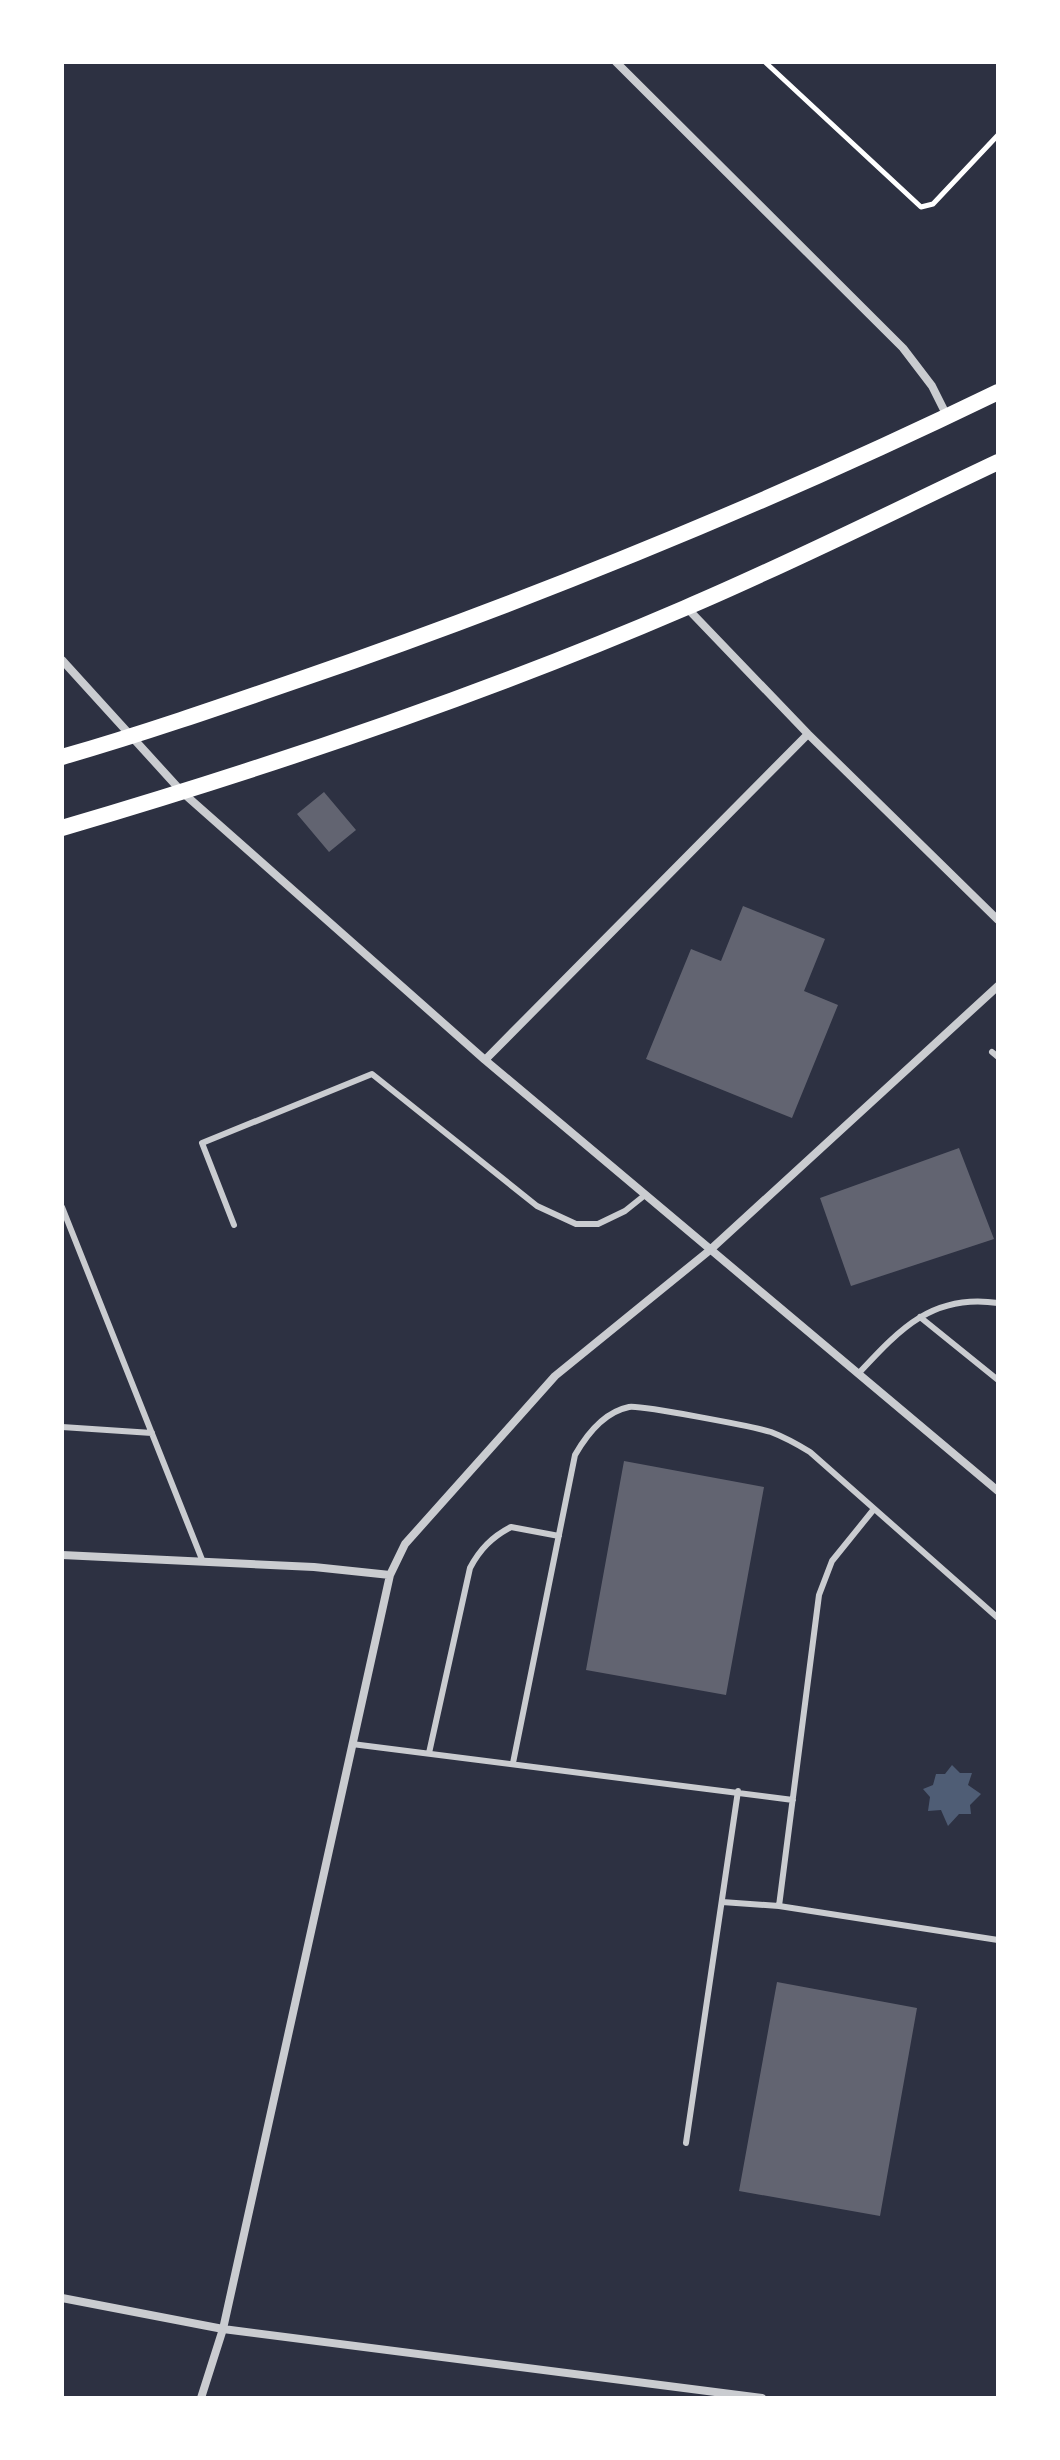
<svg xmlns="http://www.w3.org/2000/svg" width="1060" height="2460" font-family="'Source Serif 4',serif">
  <rect width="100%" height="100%" fill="#2d3142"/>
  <!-- water -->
  <path fill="#4f5d75" d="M952,1765L960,1773H972L968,1785L981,1794L970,1805L971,1814H959L948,1826L941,1810L928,1811L930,1797L923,1789L933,1785L936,1774H945Z"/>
  <!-- building -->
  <path fill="#626471" d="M324,792L356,830L329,852L297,814Z
    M743,906L825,939L804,991L838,1005L792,1118L646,1059L691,949L721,961Z
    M959,1148L994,1239L851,1286L820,1198Z
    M624,1461L764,1487L726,1695L586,1670Z
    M777,1982L917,2008L880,2216L739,2191Z"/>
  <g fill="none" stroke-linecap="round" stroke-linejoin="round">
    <!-- path -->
    <path stroke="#fff" stroke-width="5" d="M765,62L921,207L933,204L998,135"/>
    <!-- service -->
    <path stroke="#caccd0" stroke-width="6" d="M992,1052L998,1057
      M62,1207L203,1562
      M234,1225L202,1143L372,1074L537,1206L576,1224H598L625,1211L645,1195
      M920,1317L998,1380
      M858,1374C899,1330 932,1293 998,1303
      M62,1427L152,1433
      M352,1744L793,1800
      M429,1753L470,1568C480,1549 492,1537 511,1527L559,1536
      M513,1763L575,1455C587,1434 604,1412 629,1407C641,1405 755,1427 771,1432C784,1437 797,1444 810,1452L998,1618
      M722,1902L779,1906L998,1940
      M779,1906L819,1595L832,1561L874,1509
      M686,2143L738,1791"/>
    <!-- minor -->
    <path stroke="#caccd0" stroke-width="8" d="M616,62L903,348L932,386L947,416
      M687,608L808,734L998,920
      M62,660L182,792L485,1060L998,1491
      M485,1060L808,734
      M62,1555L314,1567L390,1575
      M62,2298L223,2329L762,2398
      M201,2398L223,2329L390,1575L405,1544L555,1376L710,1250L998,986"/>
    <!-- secondary -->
    <path stroke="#fff" stroke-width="16" d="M62,757C142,734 220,707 298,680C537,598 771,502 998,392
      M62,828C273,766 483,695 685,608C791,563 894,511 998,462"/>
  </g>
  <!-- border -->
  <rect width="1060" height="2460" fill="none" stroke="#ffffff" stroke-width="128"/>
</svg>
